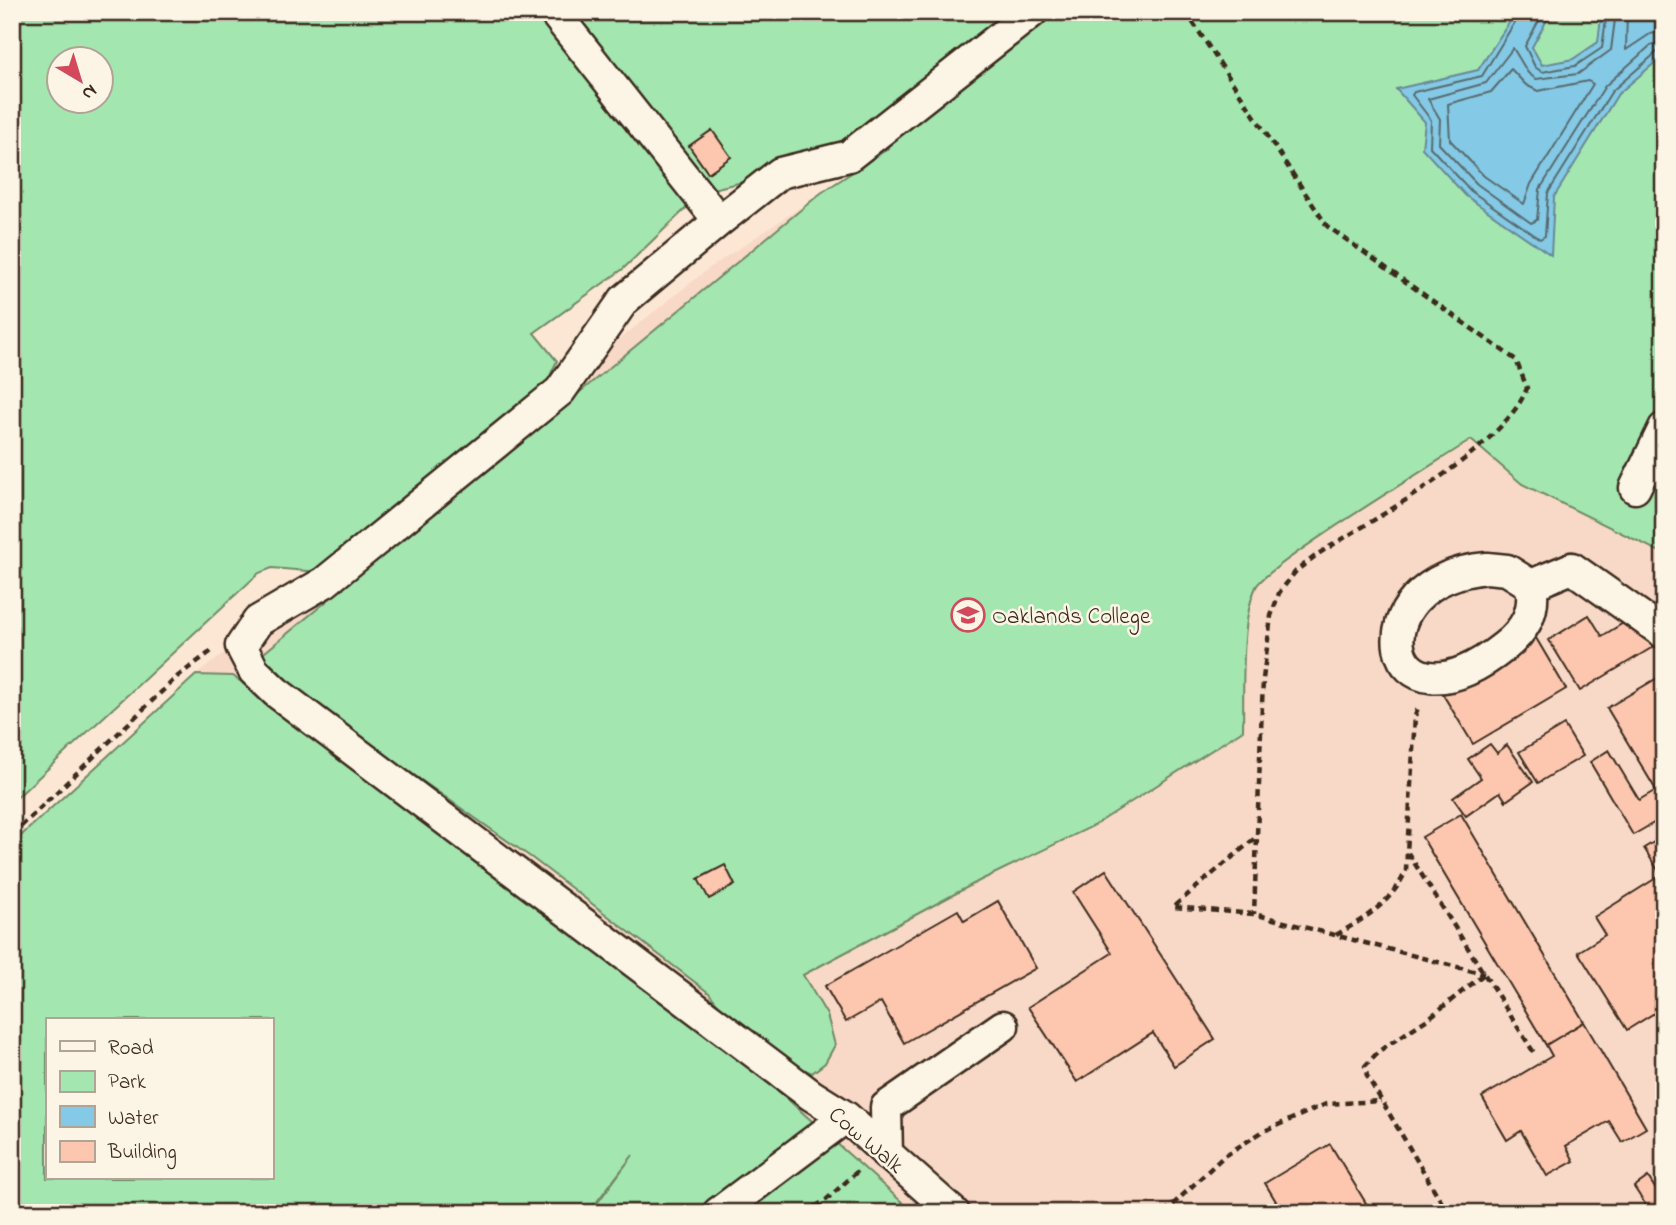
<svg xmlns="http://www.w3.org/2000/svg" width="1676" height="1225" font-family="'Indie Flower',sans-serif">
  <rect width="100%" height="100%" fill="#fce7d5"/>
  <filter id="ink" filterUnits="userSpaceOnUse"><feTurbulence type="fractalNoise" baseFrequency=".0143" numOctaves="2"/><feDisplacementMap in="SourceGraphic" scale="14" xChannelSelector="R" yChannelSelector="G"/><feConvolveMatrix kernelMatrix="1 2 1 2 8 2 1 2 1" color-interpolation-filters="sRGB"/></filter>
  <g filter="url(#ink)">
    <!-- built -->
    <path fill="#f8d9c7" fill-rule="evenodd" d="M1068,12L1664,554V1213H12V849L196,675L708,269L891,147ZM47,1020H271V1178H47Z"/>
    <!-- green -->
    <path fill="#a4e6b0" stroke="#708867" stroke-width="2" fill-rule="evenodd" d="M12,12H1664V554L1522,484L1471,440C1439,461 1266,566 1256,587C1240,621 1244,691 1243,730L1095,825L979,881L803,975L827,1015L835,1045L825,1063L812,1073C771,1057 736,1028 709,993L532,858L253,662L821,193L889,148L704,191L623,269L534,333L557,361L546,384L319,572L272,568L259,573L12,802ZM60,60H102V102H60Z
      M196,675L233,676L520,882L723,1041L914,1213H590L633,1155L588,1213H12V844ZM47,1020H271V1178H47Z"/>
    <!-- water -->
    <path fill="#84c9e5" stroke="#678995" stroke-width="2" d="M1516,12H1562L1547,20L1532,47L1542,65L1573,59L1598,42L1601,17L1596,12H1664V55L1618,94L1554,197L1551,255L1466,196L1422,148L1425,122L1396,89L1478,70Z"/>
    <g fill="none" stroke-linecap="round" stroke-linejoin="round">
      <!-- shore -->
      <path stroke="#586a6e" stroke-width="2" d="M1521,12L1482,76L1414,92L1412,95L1431,120L1430,147L1471,191L1540,239L1545,236L1548,193L1612,91L1657,52L1664,51
        M1547,12L1541,17L1525,46L1535,67L1542,72L1575,66L1602,48L1607,12
        M1616,12L1611,50L1578,74L1536,79L1528,73L1513,48L1486,83L1428,99L1440,119L1439,144L1477,184L1531,223L1537,220L1540,189L1605,86L1651,45L1664,42
        M1627,12L1626,50L1650,34L1664,31
        M1511,69L1526,85L1538,91L1588,81L1593,84L1531,184L1524,204L1484,176L1450,140L1448,104L1491,92Z"/>
    </g>
    <!-- building -->
    <path fill="#fdc7af" stroke="#3b2a1e" stroke-width="2" d="M712,130L731,157L708,173L689,146Z
      M1589,615L1602,636L1635,616L1653,647L1580,691L1549,640Z
      M1536,638L1566,689L1473,744L1442,693Z
      M1664,674V817L1633,835L1590,762L1609,750L1639,800L1656,790L1607,708Z
      M1564,725L1583,756L1538,783L1519,752Z
      M1490,744L1497,753L1507,745L1533,782L1506,801L1500,792L1466,816L1453,798L1481,778L1468,759Z
      M1461,814L1584,1022L1546,1045L1422,837Z
      M1664,836V1007L1627,1030L1578,952L1605,935L1594,917L1661,875L1644,848Z
      M725,865L735,885L709,899L698,879Z
      M1106,870L1215,1039L1174,1066L1153,1033L1077,1082L1028,1007L1112,953L1073,892Z
      M998,901L1036,968L904,1043L881,1002L846,1022L825,986L958,910L964,921Z
      M1584,1022L1646,1128L1622,1142L1609,1121L1566,1146L1574,1161L1547,1176L1521,1131L1507,1140L1482,1097L1552,1056L1546,1045Z
      M1330,1144L1372,1213H1283L1265,1183Z
      M1648,1177L1655,1188L1664,1186V1213H1651L1634,1187Z"/>
    <g fill="none" stroke-linecap="round" stroke-linejoin="round">
      <defs>
        <path id="minor" d="M554,12L719,221
          M1635,488L1664,428
          M1487,568L1507,570L1531,585C1536,611 1525,630 1505,646C1382,745 1352,580 1487,568Z
          M1531,585L1572,568L1664,633
          M887,1155L886,1107L1003,1026
          M718,1213L846,1117
          M954,1213L846,1117L811,1095L276,692L254,671L241,646L258,621L325,582L560,391L624,300L719,221L780,173L849,156L1032,12"/>
      </defs>
      <!-- minor casing -->
      <use href="#minor" stroke="#3b2a1e" stroke-width="35"/>
      <!-- path -->
      <path stroke="#3b2a1e" stroke-width="4.5" stroke-dasharray="7 5" stroke-linecap="butt" d="M1186,12L1327,226L1516,360L1527,388C1504,449 1375,518 1318,554L1296,571L1279,593L1271,616L1263,679L1254,914
        M12,835L178,676L213,650
        M1254,839L1173,907L1254,914L1484,974
        M1408,853L1536,1056
        M1336,935C1364,919 1394,901 1406,870L1415,716L1419,705
        M805,1213L826,1200L860,1169
        M1164,1213L1224,1156L1262,1132L1326,1104L1381,1101
        M1448,1213L1367,1076L1365,1066L1379,1051L1429,1018L1484,974"/>
      <!-- minor -->
      <use href="#minor" stroke="#fcf5e5" stroke-width="30"/>
    </g>
  </g>
  <!-- icons -->
  <defs>
    <symbol id="university-ring" viewBox="-11 -11 22 22"><circle r="9.5" fill="#fcf5e5" stroke="#d1495b" stroke-width="1.5"/><path d="M0-5L7-2L0 1L-7-2ZM-4 1L0 2.5L4 1V4Q0 6-4 4Z" fill="#d1495b"/></symbol>
  </defs>
  <g fill-rule="evenodd">
    <use href="#university-ring" x="949" y="596" width="38" height="38"/>
  </g>
  <g text-anchor="middle" stroke-width="5" stroke-linejoin="round" paint-order="stroke">
    <!-- poi labels -->
    <g font-size="23" fill="#3b2a1e" stroke="#fcf5e5" text-anchor="start">
      <text x="992" y="623">Oaklands College</text>
    </g>
    <!-- street labels -->
    <g font-size="23" fill="#3b2a1e" stroke="#fcf5e5">
      <text transform="translate(867 1139) rotate(40)" y="8">Cow Walk</text>
    </g>
  </g>
  <!-- margin -->
  <rect width="1676" height="1225" fill="none" stroke="#fcf5e5" stroke-width="42"/>
  <rect x="21" y="21" width="1634" height="1183" fill="none" stroke="#3b2a1e" stroke-width="2.5" filter="url(#ink)"/>
  <!-- legend -->
  <rect x="46" y="1018" width="228" height="161" fill="#fcf5e5" stroke="#afa495" stroke-width="2"/>
  <rect x="60" y="1041" width="35" height="10" fill="#fcf5e5" stroke="#afa495" stroke-width="2"/>
  <text x="108" y="1054" font-size="21" fill="#3b2a1e">Road</text>
  <rect x="60" y="1071" width="35" height="21" fill="#a4e6b0" stroke="#afa495" stroke-width="2"/>
  <text x="108" y="1088" font-size="21" fill="#3b2a1e">Park</text>
  <rect x="60" y="1106" width="35" height="21" fill="#84c9e5" stroke="#afa495" stroke-width="2"/>
  <text x="108" y="1124" font-size="21" fill="#3b2a1e">Water</text>
  <rect x="60" y="1141" width="35" height="21" fill="#fdc7af" stroke="#afa495" stroke-width="2"/>
  <text x="108" y="1158" font-size="21" fill="#3b2a1e">Building</text>
  <!-- north arrow -->
  <g transform="translate(80 80) rotate(142)"><circle r="33" fill="#fcf5e5" stroke="#afa495" stroke-width="2"/>
  <path d="M0-5L12 26L0 18L-12 26Z" fill="#d1495b"/>
  <text y="-10" font-size="19" font-weight="bold" text-anchor="middle" fill="#3b2a1e">N</text>
  </g>
</svg>
